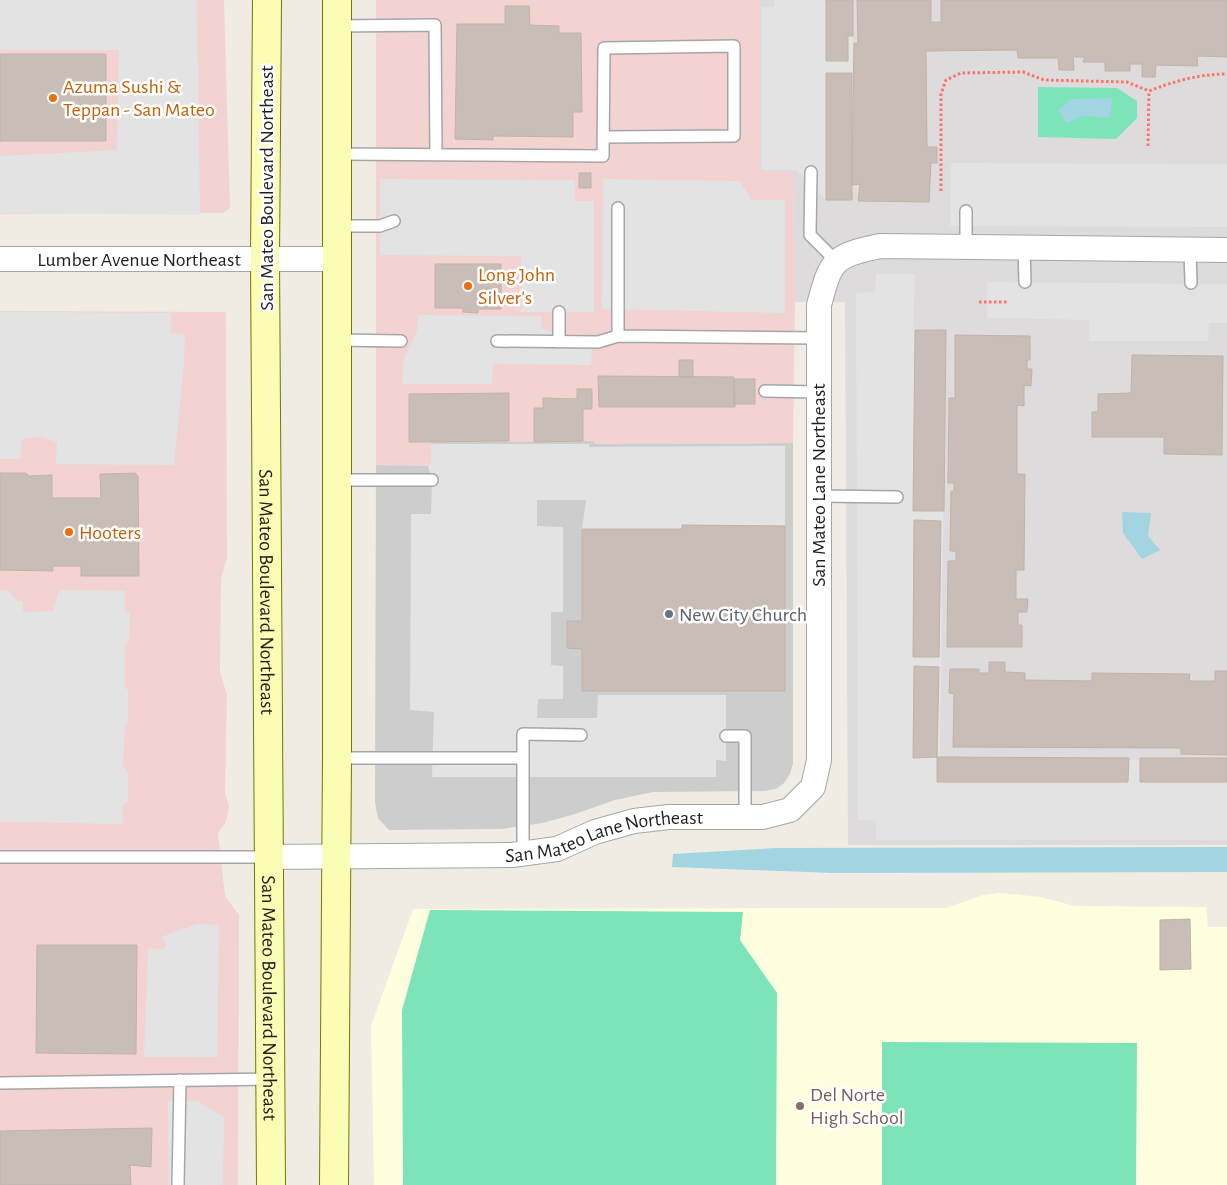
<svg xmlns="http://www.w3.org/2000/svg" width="1227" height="1185" font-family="'Alegreya Sans',sans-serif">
  <rect width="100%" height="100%" fill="#f0ece4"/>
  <!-- residential -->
  <path fill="#dddbdc" d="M760,0H1227V845H848L845,302H795L793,172H760Z"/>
  <!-- commercial -->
  <path fill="#f2d3d2" d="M0,0H224L230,208L223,213L0,214Z
    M376,0H760V172H793L795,302L793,443L594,444L593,441L432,442L431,463L428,466L376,465Z
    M0,311L226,312L227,558L221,579L220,672L227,695L225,793L229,806L226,822L218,833L225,896L239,915L238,1185H0Z"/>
  <!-- education -->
  <path fill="#fffede" d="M999,893L1041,897L1074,906L1206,907L1208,927H1227V1185H374L371,1026L413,909L946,908L983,895Z"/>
  <!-- religious -->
  <path fill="#cdcdcd" d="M594,441V444L793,443V764L790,774L784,783L776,789L764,791L653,792L615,800L575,814L543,823L502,829L389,830L378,818L375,803L376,465L428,466L431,463V442Z"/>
  <!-- pitch -->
  <path fill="#7de4ba" d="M1038,87L1117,88L1137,101V118L1116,139L1038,137Z
    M430,910L743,912L740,940L777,993L776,1185H403L402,1010Z
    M882,1042L1137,1043L1136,1185H882Z"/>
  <!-- parking -->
  <path fill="#e3e3e3" d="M0,0H197L200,215L0,213V156L117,150L119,50H0Z
    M774,0H853L852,200H826L796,170H762V7H774Z
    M951,163L1227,164V227L950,226Z
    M380,179L575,180V201H594V312H521V256L380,255Z
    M603,179L739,181L752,200H785V313L602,309Z
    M876,274H915L913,329L946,330L940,757L1227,761V840H876V821L858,820L856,293L875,292Z
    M987,282L1227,284V323H1209L1208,341H1089V320L987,318Z
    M0,312L171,313V333L183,334L185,339L184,364L174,465L56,464L57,442L42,437L22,439L20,459H0Z
    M418,315L541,316L542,329L592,342L591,365L493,364L492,384H402L403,361L417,331Z
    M431,444H589V447L785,446V526L682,525V529H582L586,500H537V526L563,527V612H551V665L563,666V699H538L537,718H597L598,695H726V761L716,760V777H432L434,712L410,710L411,514H431L432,480L428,466L431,463Z
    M8,590L17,601L23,602V612L53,611L59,590L125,591V611L130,613L129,640L125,644V686L128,691V721L125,727L123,766L128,772V801L122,806L123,824L0,822V591Z
    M197,924L219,925L217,1057H144L148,948L164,949L166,944L161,937Z
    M168,1101H197L224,1117L223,1185H169Z"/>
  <!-- water -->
  <path fill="#a2d4e1" d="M1112,98L1110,118L1083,116L1066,123L1058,110L1072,99Z
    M1122,512L1151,513L1148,536L1160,550L1142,559L1123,533Z
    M1227,847V872L833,873L672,867L673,854L777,848Z"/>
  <!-- building -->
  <path fill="#c8beb7" stroke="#c3b2a5" d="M826,0H853V36H848V61H826Z
    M857,0H931V22H941V0H1227V57L1197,56L1198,66L1156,65L1155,77H1142V64H1130V71H1105V62H1083L1085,57H1073L1074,70H1059L1058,58H1018L1017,50L926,51L927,147H937V163H931L929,202L858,201L860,184L852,185L854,43H858Z
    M505,6H529L530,25L559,26V33H581L582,112H573V137L493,136V140L455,139L457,24H505Z
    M0,54H106V141H0Z
    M826,73H852V200H826Z
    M579,173H591V188H579Z
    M435,264H501V309H478V313L463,312V308H435Z
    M915,330H946L944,511H913Z
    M955,335L1030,336V360H1027V369H1032L1031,386L1024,385V406L1017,405V474H1025L1024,570H1016V599H1028L1027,612H1018V625H1022V647H947L948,561H956V551H950L951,491H954V483H948L949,398H955Z
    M1132,355L1223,356L1222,455L1164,454V437H1092V412H1098V394L1131,393Z
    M679,360H693V377H679Z
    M598,376L734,377L735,407H599Z
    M734,379H755V404H734Z
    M577,389H592V409H583V441L534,442V408H543V398L577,399Z
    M509,393V441L409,442V394Z
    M0,473H26L29,476L52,475V498H101L100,474L135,473L138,476L139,576H81V566H53V571L0,570Z
    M914,520L941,521L939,657H913Z
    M682,525L785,526V691H582V649L567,648V621H582V529H682Z
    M989,662H1005V672L1025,673V680L1092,681V673L1190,674L1189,681H1215V671H1227V755L1181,754V748L953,747L954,694L949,693L950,669H979V673H989Z
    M914,666L939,667L937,757L913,758Z
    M937,757L1129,758L1128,782H937Z
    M1140,758H1227V782H1140Z
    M1190,919L1191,969L1160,970V920Z
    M37,945H137L136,1054L36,1053Z
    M152,1128L151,1167L130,1165L131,1185H0V1131Z"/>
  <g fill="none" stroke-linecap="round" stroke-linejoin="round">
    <defs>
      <path id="service" d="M337,26L435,25L436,154
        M337,154L603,156L604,48L734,46V136L604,137
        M811,172L810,235L836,261
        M618,208V336
        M966,211V247
        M337,226H380L394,221
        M1024,248L1025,282
        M1190,250L1191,283
        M559,312V342
        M336,340L401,341
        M497,341L598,342L618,336L819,338
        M765,391L818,392
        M336,480H432
        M819,496L897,497
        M726,736H745V817
        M337,758H523
        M523,854V734L581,735
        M0,857H269
        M0,1083L270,1079
        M178,1185L180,1080"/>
      <g id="minor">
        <path id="s1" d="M0,259H337"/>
        <path id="s2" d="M269,857L512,855L557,849L595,832L634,821L669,817H763L790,810L813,787L819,760V305C831,260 833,256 880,246L1227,250"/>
      </g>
      <g id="secondary">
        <path id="s3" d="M267,0L265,259L271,1185"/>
        <path d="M334,1185L337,758V0"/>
      </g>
    </defs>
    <!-- service casing -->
    <use href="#service" stroke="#a6a6a6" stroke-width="14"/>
    <!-- minor casing -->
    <use href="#minor" stroke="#a6a6a6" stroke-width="26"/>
    <!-- secondary casing -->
    <use href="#secondary" stroke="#717b00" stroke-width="30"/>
    <!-- path -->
    <path stroke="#ff7266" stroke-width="3" stroke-dasharray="2.5 2.5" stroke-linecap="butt" d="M1148,146L1149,91
      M941,191V94L946,80L961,73L1023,72L1044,80L1127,82L1149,91C1175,81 1199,74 1227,74
      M979,302H1009"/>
    <!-- service -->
    <use href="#service" stroke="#fff" stroke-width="11"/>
    <!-- minor -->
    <use href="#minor" stroke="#fff" stroke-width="24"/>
    <!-- secondary -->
    <use href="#secondary" stroke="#fbfdb5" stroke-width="28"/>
  </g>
  <!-- markers -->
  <g fill="#e8710a" stroke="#fff" stroke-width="2">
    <circle cx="53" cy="98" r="5"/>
    <circle cx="468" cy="286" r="5"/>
    <circle cx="69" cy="532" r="5"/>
  </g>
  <circle fill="#6b7280" stroke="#fff" stroke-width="2" cx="669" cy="614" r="5"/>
  <circle fill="#8d6e63" stroke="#fff" stroke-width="2" cx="800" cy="1106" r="5"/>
  <g text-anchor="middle" stroke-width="5" stroke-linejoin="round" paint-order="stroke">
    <!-- food labels -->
    <g font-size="20" fill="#c56008" stroke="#fff" text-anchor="start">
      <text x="63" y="93">Azuma Sushi &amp;<tspan x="63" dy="23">Teppan - San Mateo</tspan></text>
      <text x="478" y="281">Long John<tspan x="478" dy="23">Silver's</tspan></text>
      <text x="79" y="539">Hooters</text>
    </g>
    <!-- street labels -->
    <g font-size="20" fill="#1f1f1f" stroke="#fff">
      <text transform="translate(266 188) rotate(-90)" y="7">San Mateo Boulevard Northeast</text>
      <text dy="7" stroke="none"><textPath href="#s1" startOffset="139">Lumber Avenue Northeast</textPath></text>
      <text transform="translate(818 485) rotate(-90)" y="7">San Mateo Lane Northeast</text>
      <text dy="7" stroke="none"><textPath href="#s3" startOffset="592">San Mateo Boulevard Northeast</textPath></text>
      <text dy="7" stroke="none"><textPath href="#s2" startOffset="338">San Mateo Lane Northeast</textPath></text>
      <text dy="7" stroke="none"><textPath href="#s3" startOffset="998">San Mateo Boulevard Northeast</textPath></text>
    </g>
    <!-- worship labels -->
    <g font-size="20" fill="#5b616d" stroke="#fff" text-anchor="start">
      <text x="679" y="621">New City Church</text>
    </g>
    <!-- education labels -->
    <g font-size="20" fill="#785e54" stroke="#fff" text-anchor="start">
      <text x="810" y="1101">Del Norte<tspan x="810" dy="23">High School</tspan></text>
    </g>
  </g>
</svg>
